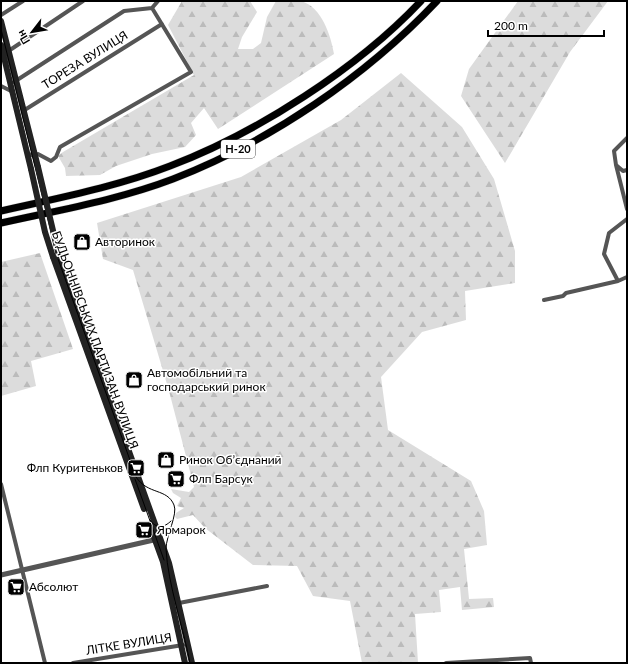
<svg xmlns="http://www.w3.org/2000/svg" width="628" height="664" font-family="Lato,sans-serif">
  <defs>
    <pattern id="forest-firs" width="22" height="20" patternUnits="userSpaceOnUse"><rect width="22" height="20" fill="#dcdcdc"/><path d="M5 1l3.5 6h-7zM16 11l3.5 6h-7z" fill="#bbb"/></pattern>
  </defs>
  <rect width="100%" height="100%" fill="#fff"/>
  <!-- forest -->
  <path fill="url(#forest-firs)" d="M182,1H250L257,12L242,37L238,49H253L261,43L267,17L276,1C284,1 294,0 301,1C322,7 331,36 334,54L218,129L204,108L191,123L196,135L185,147L152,154L116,166L100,175L66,176L65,168L58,156L63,152L194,75L168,25Z
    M518,1H608L570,52L505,163L461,96L469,69Z
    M401,73L462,127L494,179L515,251V283L465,291L466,320L422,332L381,377L388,430L471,481L484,511L487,545L464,549L469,599L493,598L494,607L462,610L460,587L439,590L441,612L415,614L418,663H362L350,601L313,596L297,566L253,565L205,528L193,515L177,519L175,517L176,513L184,508L177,506L181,498L173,493L171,489L189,492L194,487L169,391L133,270L103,259L97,223L241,177L341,120Z
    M40,253L73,349L31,361L36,386L1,396V262Z"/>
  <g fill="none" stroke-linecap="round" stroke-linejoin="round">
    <defs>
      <path id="primary" d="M1,211C58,198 116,187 170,166C257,133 358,68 421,1
        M1,223C59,210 118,200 173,179C271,141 365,77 437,1"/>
    </defs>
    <!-- primary casing -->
    <use href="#primary" stroke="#dbdbdb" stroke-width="8"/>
    <!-- minor -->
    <path stroke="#555" stroke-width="4" d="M1,15L23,1
      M7,52L83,1
      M14,82L124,11L152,8
      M1,86L13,92
      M23,111L162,24
      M627,138L614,151L616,165L627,209
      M27,153L34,156L38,154L51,161L56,157L60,147L191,72L152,8L158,1
      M616,165L623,171L627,170
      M618,281L604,254L609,233L627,219
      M544,300L563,296L566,293L618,281L627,277
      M1,484L45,663
      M179,603L267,586
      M73,663L183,645
      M446,663L530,658L531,663"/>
    <!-- tertiary -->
    <path stroke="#555" stroke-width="5" d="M1,575L158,539"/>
    <!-- secondary -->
    <path stroke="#222" stroke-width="6" d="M1,21L38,167
      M1,45L31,169
      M59,256L169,563L192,663
      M53,257L144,509
      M151,529L163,562L185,663"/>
    <!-- primary -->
    <use href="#primary" stroke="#000" stroke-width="7"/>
    <!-- tram -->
    <path stroke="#000" stroke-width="1" d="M1,29L57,256L136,477C148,495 167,488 174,505C178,514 166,536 166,549C168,585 183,626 190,663
      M135,479L164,560
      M150,520C156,529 164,528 171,521"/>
    <!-- secondary-bridge -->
    <path stroke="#222" stroke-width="6" d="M38,167L59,256
      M31,169L45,232L53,257"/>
  </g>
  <!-- icons -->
  <defs>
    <symbol id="shop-square" viewBox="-11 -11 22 22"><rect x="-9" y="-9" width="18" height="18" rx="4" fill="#000" stroke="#fff"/><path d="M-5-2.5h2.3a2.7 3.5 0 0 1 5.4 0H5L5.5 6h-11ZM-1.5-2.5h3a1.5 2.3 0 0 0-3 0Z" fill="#fff"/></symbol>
    <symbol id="supermarket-square" viewBox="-11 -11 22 22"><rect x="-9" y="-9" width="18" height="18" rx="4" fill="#000" stroke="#fff"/><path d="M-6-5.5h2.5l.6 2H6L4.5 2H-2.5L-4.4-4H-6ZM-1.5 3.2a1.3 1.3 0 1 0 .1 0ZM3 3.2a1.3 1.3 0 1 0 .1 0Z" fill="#fff"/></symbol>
  </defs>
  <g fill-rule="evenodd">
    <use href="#shop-square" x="72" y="232" width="20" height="20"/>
    <use href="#shop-square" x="124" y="370" width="20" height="20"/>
    <use href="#shop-square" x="156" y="450" width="20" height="20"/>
    <use href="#supermarket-square" x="126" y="458" width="20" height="20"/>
    <use href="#supermarket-square" x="166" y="469" width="20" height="20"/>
    <use href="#supermarket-square" x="134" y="520" width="20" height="20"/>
    <use href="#supermarket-square" x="6" y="577" width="20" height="20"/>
  </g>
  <g text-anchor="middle" stroke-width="3" stroke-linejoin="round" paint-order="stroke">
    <!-- shield labels -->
    <rect fill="#fff" stroke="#4c4c4c" stroke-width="1" x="221" y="140" width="34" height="18" rx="3"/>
    <g font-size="11" font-weight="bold" fill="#000">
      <text x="238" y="153">Н-20</text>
    </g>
    <!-- street labels -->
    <g font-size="12" fill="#000" stroke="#fff">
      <text transform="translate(85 60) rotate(-32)" y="4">ТОРЕЗА ВУЛИЦЯ</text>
      <text transform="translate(95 340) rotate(70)" y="4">БУДЬОННІВСЬКИХ ПАРТИЗАН ВУЛИЦЯ</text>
      <text transform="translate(129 644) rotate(-9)" y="4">ЛІТКЕ ВУЛИЦЯ</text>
    </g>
    <!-- poi labels -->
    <g font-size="12" fill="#000" stroke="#fff" text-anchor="start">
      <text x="95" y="246">Авторинок</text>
      <text x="147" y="377">Автомобільний та<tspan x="147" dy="14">господарський ринок</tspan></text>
      <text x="179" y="464">Ринок Обʼєднаний</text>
      <text x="123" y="472" text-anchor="end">Флп Куритеньков</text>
      <text x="189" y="483">Флп Барсук</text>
      <text x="157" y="534">Ярмарок</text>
      <text x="29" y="591">Абсолют</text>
    </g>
  </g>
  <!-- border -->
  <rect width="628" height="664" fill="none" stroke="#000000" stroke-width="4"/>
  <!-- north arrow -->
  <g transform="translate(32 32) rotate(239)" stroke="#ffffff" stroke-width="3" paint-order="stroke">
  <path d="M0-3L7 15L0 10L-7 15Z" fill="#000000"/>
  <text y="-6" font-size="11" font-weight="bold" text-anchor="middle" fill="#000000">Пн</text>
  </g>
  <!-- scale -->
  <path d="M488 30v6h116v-6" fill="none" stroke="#000000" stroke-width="2"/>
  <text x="494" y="30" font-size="12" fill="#000000" stroke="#ffffff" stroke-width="3" paint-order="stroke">200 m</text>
</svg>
